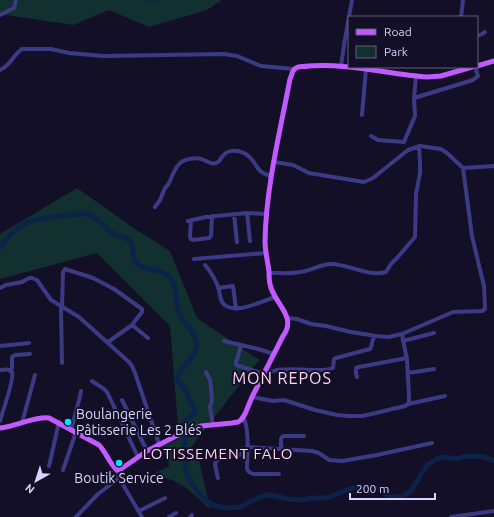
<svg xmlns="http://www.w3.org/2000/svg" width="494" height="517" font-family="Ubuntu,sans-serif">
  <rect width="100%" height="100%" fill="#130f26"/>
  <!-- green -->
  <path fill="#12302f" d="M0,0H222L207,10L149,27L109,10L73,25L0,14Z
    M77,188L135,229L170,251L197,318L259,360L192,446L199,460L210,509L188,489L172,480L150,475L170,466L161,447L179,439L170,326L97,253L0,279V234Z"/>
  <g fill="none" stroke-linecap="round" stroke-linejoin="round">
    <!-- stream -->
    <path stroke="#0c2248" stroke-width="1" d="M143,0C149,2 154,5 159,0"/>
    <!-- river -->
    <path stroke="#0c2248" stroke-width="5" d="M0,247C4,242 8,237 12,233C28,217 51,217 72,215C78,215 83,212 90,215C98,219 104,226 111,232C116,236 125,236 130,241C135,248 131,258 137,264C145,271 157,268 166,274C179,283 174,299 179,313C183,323 194,330 196,341C200,360 177,365 177,380L185,389L194,409L195,413L185,421L184,425L185,444V463L187,474L193,485L202,497L213,505L225,508L240,507L258,498L266,495H271L288,499L301,500L314,498H326L332,496L352,488L367,486L379,489L390,497H402L411,491L427,465L436,459L445,457L457,459L462,457L472,456L485,457L494,461"/>
    <!-- minor -->
    <path stroke="#3d3a85" stroke-width="4" d="M0,15L14,8L16,0
      M461,17L463,0
      M477,36L482,34L485,32
      M341,66L345,39L352,0
      M0,70C11,65 13,55 22,49H51L69,53L103,56L224,54L237,56L261,66L294,69
      M414,98L473,80L478,76L475,67
      M362,115L366,69
      M371,136L378,140L404,142L415,116L414,98L416,76
      M274,162L293,165L309,173L364,182L373,178L408,150L420,146L441,149L447,153L463,168L494,166
      M155,207C156,205 159,202 160,200C162,196 163,192 165,188C166,187 168,185 169,183C174,173 176,161 189,159C194,158 200,158 204,160C208,162 212,165 216,163C220,162 220,159 222,157C227,149 237,150 244,153C258,160 253,172 271,176
      M247,213L250,241
      M234,214L237,242
      M191,220L190,236L191,239L193,240L209,238L211,236L212,216
      M188,221L206,217L247,213L266,214
      M194,259L266,253
      M205,265C211,272 216,280 219,290C220,294 220,298 222,302C231,317 263,301 275,297
      M269,273C279,273 290,274 300,272C310,271 321,264 331,264C348,264 368,277 386,272L391,264L397,258L415,237L416,194L420,173V163L419,146
      M0,288L6,285L22,282L29,278H32L37,280L51,300L79,317L129,362L132,366L135,373L159,444
      M218,288L233,286L236,309
      M61,307L62,363
      M62,308L63,272L65,269L93,278L114,289L142,309V312L132,325L108,342
      M287,318L297,319L311,324L326,326L351,332L376,336L388,337L402,334L453,312L482,311L485,309V307L484,286L472,236L463,168
      M132,325L148,338
      M224,341L258,349L274,354
      M403,341L434,333
      M241,345L236,363V365L264,374
      M0,346L29,343
      M0,370C4,370 9,368 12,372C15,378 2,413 0,421
      M10,371L12,368V357L15,355L30,354
      M206,372L210,380L211,388L212,400L210,407L213,425
      M265,372C270,373 273,371 277,370C288,369 299,369 310,370C318,370 325,371 333,368L334,359L336,358L370,349L371,347L374,336
      M408,373L434,369
      M357,377L356,373V368L359,367L407,358
      M92,381L104,389L107,392L138,457
      M252,397L273,401L284,400L315,410L337,415L349,416H363L405,406L408,404L409,402V395L407,360L402,334
      M122,400L147,451
      M408,404L445,396
      M243,417C250,429 247,455 247,469L249,472L253,474H279
      M22,423L35,375
      M71,430L79,400L81,391
      M247,447L312,451L319,453L329,460L342,461L377,455L432,443
      M281,449V439L282,437L284,436H304
      M49,466L59,422
      M63,470L76,432
      M117,470L119,478L142,517
      M218,478L215,465L216,461L219,459L247,453
      M139,511L165,498
      M76,517L98,494L119,478
      M169,517L176,513
      M190,517L192,515
      M451,517L494,511"/>
    <!-- major -->
    <path stroke="#c25bff" stroke-width="5" d="M477,66L494,61
      M0,428C15,427 35,416 49,418L99,445C106,452 109,463 117,470L121,469L147,451L180,434L201,426L232,423L238,422L241,420L245,414L252,397L283,336C298,316 273,303 270,284C269,280 269,276 269,272C268,262 265,252 265,241C266,187 280,132 290,79C292,75 292,70 296,68C299,66 304,67 308,66C348,63 388,74 427,77L441,76L472,67"/>
  </g>
  <!-- markers -->
  <g fill="#00e5ff" stroke="#130f26" stroke-width="1.5">
    <circle cx="68" cy="422" r="4"/>
    <circle cx="119" cy="463" r="4"/>
  </g>
  <g text-anchor="middle" stroke-width="4" stroke-linejoin="round" paint-order="stroke">
    <!-- poi labels -->
    <g font-size="14" fill="#d9d4ff" stroke="#130f26" text-anchor="start">
      <text x="76" y="419">Boulangerie<tspan x="76" dy="16">Pâtisserie Les 2 Blés</tspan></text>
      <text x="119" y="483" text-anchor="middle">Boutik Service</text>
    </g>
    <!-- neighbourhood labels -->
    <g font-size="15" letter-spacing="1" fill="#ffd6f0" stroke="#130f26">
      <text x="218" y="459">LOTISSEMENT FALO</text>
    </g>
    <!-- quarter labels -->
    <g font-size="16" letter-spacing="1" fill="#ffd6f0" stroke="#130f26">
      <text x="282" y="384">MON REPOS</text>
    </g>
  </g>
  <!-- legend -->
  <rect x="348" y="16" width="130" height="52" fill="#130f26" stroke="#625e7d"/>
  <rect x="356" y="29" width="20" height="6" fill="#c25bff" stroke="#625e7d"/>
  <text x="384" y="36" font-size="12" fill="#d9d4ff">Road</text>
  <rect x="356" y="46" width="20" height="12" fill="#12302f" stroke="#625e7d"/>
  <text x="384" y="56" font-size="12" fill="#d9d4ff">Park</text>
  <!-- north arrow -->
  <g transform="translate(36 481) rotate(219)" stroke="#130f26" stroke-width="3" paint-order="stroke">
  <path d="M0-3L7 15L0 10L-7 15Z" fill="#d9d4ff"/>
  <text y="-6" font-size="11" font-weight="bold" text-anchor="middle" fill="#d9d4ff">N</text>
  </g>
  <!-- scale -->
  <path d="M350 493v6h85v-6" fill="none" stroke="#d9d4ff" stroke-width="2"/>
  <text x="356" y="493" font-size="12" fill="#d9d4ff" stroke="#130f26" stroke-width="3" paint-order="stroke">200 m</text>
</svg>
